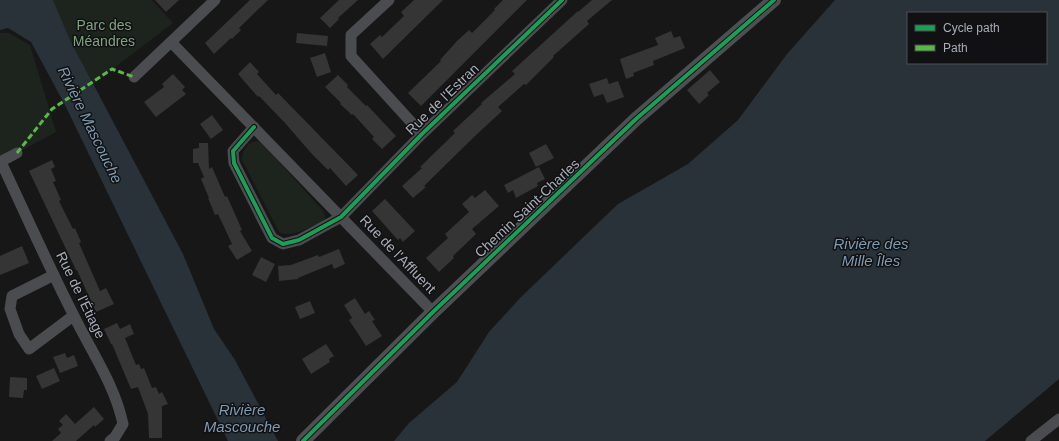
<svg xmlns="http://www.w3.org/2000/svg" width="1059" height="441" font-family="Helvetica,sans-serif">
  <rect width="100%" height="100%" fill="#171717"/>
  <!-- green -->
  <path fill="#1d241e" d="M53,0H152L173,23L93,84L71,42Z
    M0,33H9L30,45L56,132L0,162Z
    M256,141L261,142L324,212L325,217L324,221C311,226 292,239 279,232L242,160C242,151 246,143 256,141Z"/>
  <!-- water -->
  <path fill="#2a3239" fill-rule="evenodd" d="M0,0H53L71,42L183,254L214,329L235,360L278,441H228L65,105L31,42L8,28L0,30Z
    M835,0H1059V379L985,441H394L409,423L457,382L489,332L520,298L618,204L688,164L738,120L787,54ZM908,13H1046V63H908Z"/>
  <!-- building -->
  <path fill="#353536" d="M155,0H179L166,12Z
    M250,0H268L239,28L241,30L232,39L231,38L214,54L205,43Z
    M339,0H358L338,18L339,19L330,28L320,18Z
    M414,0H443L383,59L370,44L380,35L382,37L404,16L401,12Z
    M503,0H527L421,106L408,93L441,61L440,60L457,41L469,30L472,33L495,10L494,9Z
    M592,0H612L587,21L589,24L553,56L554,57L526,85L524,84L498,107L502,111L474,137L424,186L426,187L413,198L402,186L422,168L420,167L455,133L453,131L482,104L481,103L515,74L512,71L578,11V12Z
    M671,31L674,38L680,36L685,48L653,61L654,65L633,73L634,76L626,79L620,59L658,45L655,38Z
    M297,33L328,36L327,46L296,43Z
    M325,53L331,72L317,77L310,58Z
    M250,62L259,72L257,74L276,95L278,93L358,175L346,186L330,168L328,170L311,153L285,123L259,96L258,97L238,74Z
    M710,70L720,82L707,93L709,95L699,104L687,90Z
    M173,74L185,87L182,90L186,94L156,117L144,102L164,87L162,84Z
    M338,75L348,85L347,87L366,106L367,105L396,136L382,149L372,139L374,137L353,114L352,115L340,104L341,103L325,87Z
    M607,78L609,84L618,81L624,97L607,103L603,94L594,97L589,84Z
    M212,115L223,130L211,139L200,124Z
    M199,143H208L209,169L212,167L225,197L227,196L242,230L240,231L252,251L237,260L228,246L232,244L218,214L215,215L208,198H209L201,179L204,177L198,163H193V149L199,148Z
    M546,144L554,158L536,167L529,153Z
    M52,160L55,167L51,169L56,181L53,182L61,200L59,201L73,229L75,228L81,242L79,243L100,291L106,288L114,304L96,312L77,270H76L29,171Z
    M539,167L545,179L537,183L538,186L516,198L513,190L508,193L504,185Z
    M485,190L499,206L472,229L476,234L453,256L454,258L439,272L426,258L448,238L445,234L469,212L462,204L472,195L475,198Z
    M385,199L415,231L403,242L400,238L398,240L372,211Z
    M22,246L29,263L0,275V256Z
    M339,249L345,264L334,269L332,264L298,278V279L279,281L278,266L291,265L318,255L319,257Z
    M261,257L275,264L266,282L252,275Z
    M355,298L365,314L369,311L375,320L372,321L382,336L366,346L349,320L352,318L344,305Z
    M310,301L315,313L300,319L295,307Z
    M117,323L120,329L130,324L134,334L125,338L136,365L139,364L141,369L144,368L152,388L156,387L159,394L162,392L168,404L162,406V438H149L148,414L138,387L131,389L112,344H111L104,329Z
    M326,344L334,356L329,359L330,362L311,374L302,359Z
    M65,353L67,358L74,355L78,366L60,373L53,357Z
    M54,368L60,381L42,389L36,376Z
    M10,377L27,378V390H24L23,398L9,397Z
    M94,407L104,419L95,427L94,425L76,441H52L61,433L58,429L63,425L59,421L66,414L75,424Z"/>
  <g fill="none" stroke-linecap="round" stroke-linejoin="round">
    <!-- minor -->
    <path stroke="#4b4c50" stroke-width="11" d="M389,0L351,35V56L422,134
      M171,42L433,312
      M134,77L215,0
      M254,127L233,151L234,163L272,238L283,244L299,240L341,217L422,134L562,0
      M0,162L17,153
      M1,162C25,213 48,265 74,316C91,351 115,385 123,424L115,437L110,441
      M54,275L12,296L10,309L19,334L29,349L73,316
      M1031,441L1059,419"/>
    <!-- major -->
    <path stroke="#4d4f52" stroke-width="14" d="M303,441L433,312L636,119L774,0"/>
    <!-- quiet -->
    <path stroke="#58b947" stroke-width="3" stroke-dasharray="6 3" stroke-linecap="butt" d="M17,153L52,109L112,69L134,77"/>
    <defs>
      <path id="cycleway" d="M254,127L233,151L234,163L272,238L283,244L299,240L341,217L422,134L562,0
        M303,441L433,312L636,119L774,0"/>
    </defs>
    <!-- cycleway casing -->
    <use href="#cycleway" stroke="#111113" stroke-width="6"/>
    <!-- cycleway -->
    <use href="#cycleway" stroke="#1a9f57" stroke-width="4"/>
  </g>
  <g text-anchor="middle" stroke-width="3" stroke-linejoin="round" paint-order="stroke">
    <!-- park labels -->
    <g font-size="14" fill="#7fa381" stroke="#111113">
      <text x="104" y="30">Parc des<tspan x="104" dy="16">Méandres</tspan></text>
    </g>
    <!-- street labels -->
    <g font-size="14" fill="#a8adb8" stroke="#111113">
      <text transform="translate(442 99) rotate(-44)" y="5">Rue de l'Estran</text>
      <text transform="translate(527 208) rotate(-43)" y="5">Chemin Saint-Charles</text>
      <text transform="translate(398 254) rotate(46)" y="5">Rue de l'Affluent</text>
      <text transform="translate(81 295) rotate(64)" y="5">Rue de l'Étiage</text>
    </g>
    <!-- water labels -->
    <g font-size="15" font-style="italic" fill="#7f9bb3" stroke="#111113">
      <text transform="translate(90 125) rotate(64)" y="5">Rivière Mascouche</text>
      <text x="871" y="249">Rivière des<tspan x="871" dy="17">Mille Îles</tspan></text>
      <text x="242" y="415">Rivière<tspan x="242" dy="17">Mascouche</tspan></text>
    </g>
  </g>
  <!-- legend -->
  <rect x="907" y="12" width="140" height="52" fill="#111113" stroke="#4d4f55"/>
  <rect x="915" y="25" width="20" height="6" fill="#1a9f57" stroke="#4d4f55"/>
  <text x="943" y="32" font-size="12" fill="#a8adb8">Cycle path</text>
  <rect x="915" y="45" width="20" height="6" fill="#58b947" stroke="#4d4f55"/>
  <text x="943" y="52" font-size="12" fill="#a8adb8">Path</text>
</svg>
